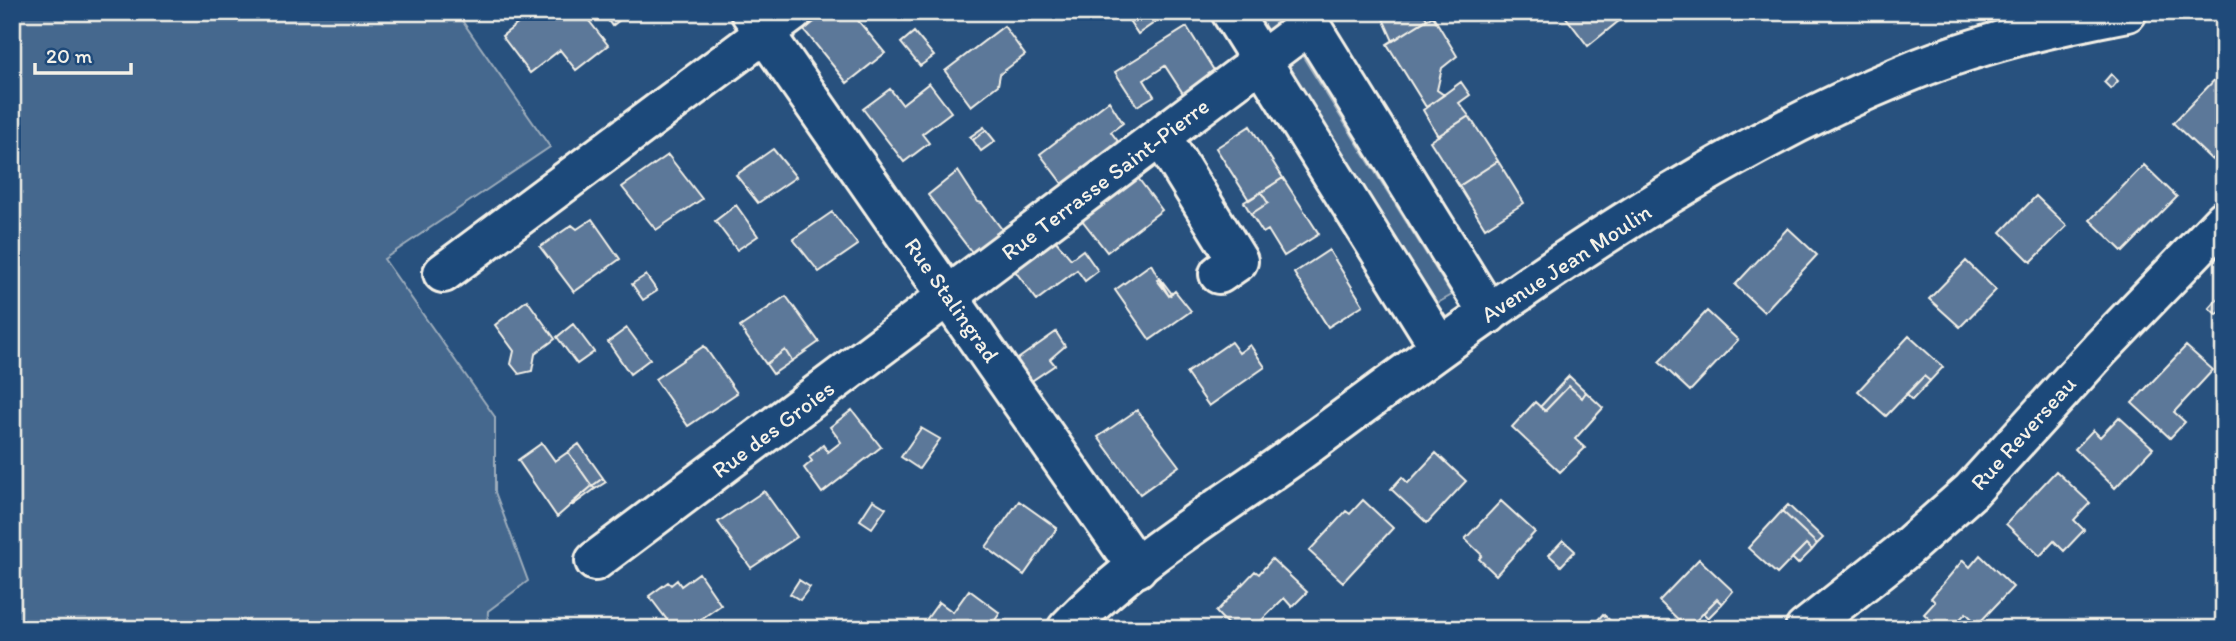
<svg xmlns="http://www.w3.org/2000/svg" width="2236" height="641" font-family="Itim,sans-serif">
  <rect width="100%" height="100%" fill="#28517e"/>
  <filter id="ink" filterUnits="userSpaceOnUse"><feTurbulence type="fractalNoise" baseFrequency=".0143" numOctaves="2"/><feDisplacementMap in="SourceGraphic" scale="14" xChannelSelector="R" yChannelSelector="G"/><feConvolveMatrix kernelMatrix="1 2 1 2 8 2 1 2 1" color-interpolation-filters="sRGB"/></filter>
  <g filter="url(#ink)">
    <!-- green -->
    <path fill="#45688e" stroke="#9cacbb" stroke-width="2" d="M12,12H456L550,147L384,259L495,417V492L528,581L488,611L487,629H12Z
      M1251,12H1275L1452,295L1434,305Z"/>
    <!-- building -->
    <path fill="#5b7899" stroke="#f4f1e8" stroke-width="2" d="M533,12H582L608,45L576,70L560,50L530,73L502,36Z
      M602,12H630L612,26Z
      M827,12H851L885,53L847,83L804,30Z
      M1129,12H1170L1138,34L1128,19L1131,16Z
      M1380,12H1422L1427,19L1393,41Z
      M1562,12H1630L1588,46Z
      M1433,16L1457,56L1442,68L1437,90L1444,95L1426,107L1387,44Z
      M1004,26L1025,55L1000,74L998,85L971,106L945,71Z
      M1187,27L1215,72L1184,95L1165,66L1144,80L1154,96L1137,106L1115,72Z
      M914,32L934,56L920,66L901,43Z
      M2224,70V129L2216,137L2224,147L2212,160L2173,123Z
      M2111,74L2118,81L2111,89L2104,82Z
      M1461,82L1470,95L1459,103L1469,116L1438,136L1423,110Z
      M929,83L951,112L922,134L929,143L904,162L863,109L890,89L902,104Z
      M1109,101L1123,123L1111,132L1120,144L1064,186L1040,154Z
      M1469,116L1498,161L1459,186L1430,141Z
      M1250,126L1283,178L1249,200L1216,148Z
      M984,127L986,130L973,140L970,137Z
      M986,130L995,141L981,151L973,140Z
      M773,149L796,177L758,203L736,175Z
      M668,155L702,199L656,230L622,187Z
      M1498,161L1524,203L1485,228L1459,186Z
      M2144,165L2177,197L2123,252L2090,220Z
      M958,171L978,202L982,203L1004,232L974,255L928,195Z
      M1138,178L1162,210L1107,252L1082,220Z
      M1283,178L1319,234L1284,256L1268,230L1263,233L1251,214L1268,203L1261,192Z
      M1261,192L1268,203L1251,214L1244,202Z
      M2036,196L2067,226L2031,262L2001,232Z
      M736,205L758,236L737,250L715,221Z
      M832,212L858,245L819,272L793,239Z
      M592,219L620,259L574,292L540,247L572,225L577,229Z
      M1788,228L1817,255L1764,312L1735,285Z
      M1055,240L1071,259L1083,250L1098,271L1085,281L1077,270L1037,300L1015,271Z
      M1329,250L1363,305L1328,327L1294,273Z
      M1966,261L1996,290L1960,327L1929,299Z
      M1151,264L1169,296L1175,291L1191,311L1150,340L1115,290Z
      M646,275L657,291L643,300L632,284Z
      M1160,278L1172,294L1169,296L1157,280Z
      M2221,295L2224,308L2217,315L2209,308Z
      M786,296L819,342L792,361L785,350L766,364L740,327Z
      M527,300L555,339L535,354L532,371L519,374L511,364L514,351L495,325Z
      M1707,311L1738,340L1690,391L1659,362Z
      M573,324L594,352L577,364L557,337Z
      M627,328L650,359L630,374L608,342Z
      M1056,332L1065,346L1050,359L1055,365L1030,382L1015,361Z
      M1909,336L1943,367L1930,381L1924,376L1886,416L1858,391Z
      M1231,342L1239,353L1250,345L1265,367L1209,406L1186,373Z
      M704,346L737,393L688,426L655,379Z
      M2186,346L2213,370L2174,412L2185,422L2170,438L2132,403Z
      M785,350L792,361L773,374L766,364Z
      M1569,376L1586,392L1582,398L1569,386L1545,411L1540,407Z
      M1924,376L1930,381L1912,400L1906,394Z
      M1569,386L1582,398L1586,392L1603,408L1575,439L1585,448L1560,472L1512,427L1535,402L1545,411Z
      M852,410L881,447L822,493L804,468L812,461L809,457L823,445L828,452L841,442L830,427Z
      M1137,410L1179,466L1140,494L1098,437Z
      M2119,417L2153,448L2115,488L2075,449L2093,430L2100,437Z
      M921,428L940,439L919,469L901,457Z
      M542,443L555,461L568,452L592,486L557,517L518,460Z
      M579,444L603,478L592,486L568,452Z
      M1436,453L1466,481L1427,523L1391,489L1402,477L1408,483Z
      M2056,471L2090,503L2074,520L2084,530L2064,551L2054,541L2040,556L2006,524Z
      M603,478L606,482L595,489L592,486Z
      M592,486L595,489L573,505L572,503Z
      M764,491L797,537L751,568L718,522Z
      M873,500L886,508L872,528L860,520Z
      M1363,500L1393,528L1343,582L1309,551L1346,511L1350,514Z
      M1019,501L1057,528L1024,575L986,547Z
      M1501,501L1535,532L1496,575L1479,559L1482,555L1465,539Z
      M1788,505L1823,538L1817,544L1782,511Z
      M1782,511L1817,544L1812,550L1806,544L1777,574L1748,548Z
      M1563,540L1575,551L1561,566L1549,555Z
      M1806,544L1812,550L1798,564L1792,558Z
      M1980,555L2013,587L1981,621H1974L1966,613L1957,622L1963,629H1940L1924,614L1935,602L1931,598L1963,560L1970,567Z
      M1272,559L1307,592L1292,607L1284,598L1253,629H1232L1216,612L1255,571L1259,574Z
      M1699,559L1733,591L1722,604L1717,599L1688,629L1659,601Z
      M699,573L721,605L687,629H674L649,596L668,582L671,585L677,580L681,586Z
      M799,580L810,587L800,600L790,594Z
      M969,590L1000,613L989,629H939L926,620L939,602L953,612Z
      M1717,599L1722,604L1708,618L1703,613Z
      M1603,614L1619,629H1590Z
      M1931,620L1935,625L1931,629H1923Z"/>
    <g fill="none" stroke-linecap="round" stroke-linejoin="round">
      <defs>
        <path id="street" d="M750,12L1137,568
          M1231,12L1439,346
          M1302,12L1489,314
          M1161,136L1238,261L1219,274
          M443,273L793,12
          M595,561L1310,24
          M1805,629L1902,552L1971,491L2100,349L2224,220"/>
        <path id="secondary" d="M1067,629C1135,557 1225,506 1304,448C1493,308 1687,163 1905,74C1976,44 2052,26 2127,12"/>
      </defs>
      <!-- street casing -->
      <use href="#street" stroke="#f4f1e8" stroke-width="44"/>
      <!-- secondary casing -->
      <use href="#secondary" stroke="#f4f1e8" stroke-width="44"/>
      <!-- street -->
      <use href="#street" stroke="#1f4a7a" stroke-width="38"/>
      <!-- secondary -->
      <use href="#secondary" stroke="#1f4a7a" stroke-width="38"/>
    </g>
  </g>
  <g text-anchor="middle" stroke-width="5" stroke-linejoin="round" paint-order="stroke">
    <!-- street labels -->
    <g font-size="23" fill="#f4f1e8" stroke="#1f4a7a">
      <text transform="translate(1105 179) rotate(-37)" y="8">Rue Terrasse Saint-Pierre</text>
      <text transform="translate(1566 263) rotate(-33)" y="8">Avenue Jean Moulin</text>
      <text transform="translate(952 300) rotate(55)" y="8">Rue Stalingrad</text>
      <text transform="translate(773 429) rotate(-37)" y="8">Rue des Groies</text>
      <text transform="translate(2023 433) rotate(-48)" y="8">Rue Reverseau</text>
    </g>
  </g>
  <!-- margin -->
  <rect width="2236" height="641" fill="none" stroke="#1f4a7a" stroke-width="42"/>
  <rect x="21" y="21" width="2194" height="599" fill="none" stroke="#f4f1e8" stroke-width="2.5" filter="url(#ink)"/>
  <!-- scale -->
  <path d="M35 63v10h96v-10" fill="none" stroke="#f4f1e8" stroke-width="3.5"/>
  <text x="46" y="63" font-size="21" fill="#f4f1e8" stroke="#1f4a7a" stroke-width="5" paint-order="stroke">20 m</text>
</svg>
